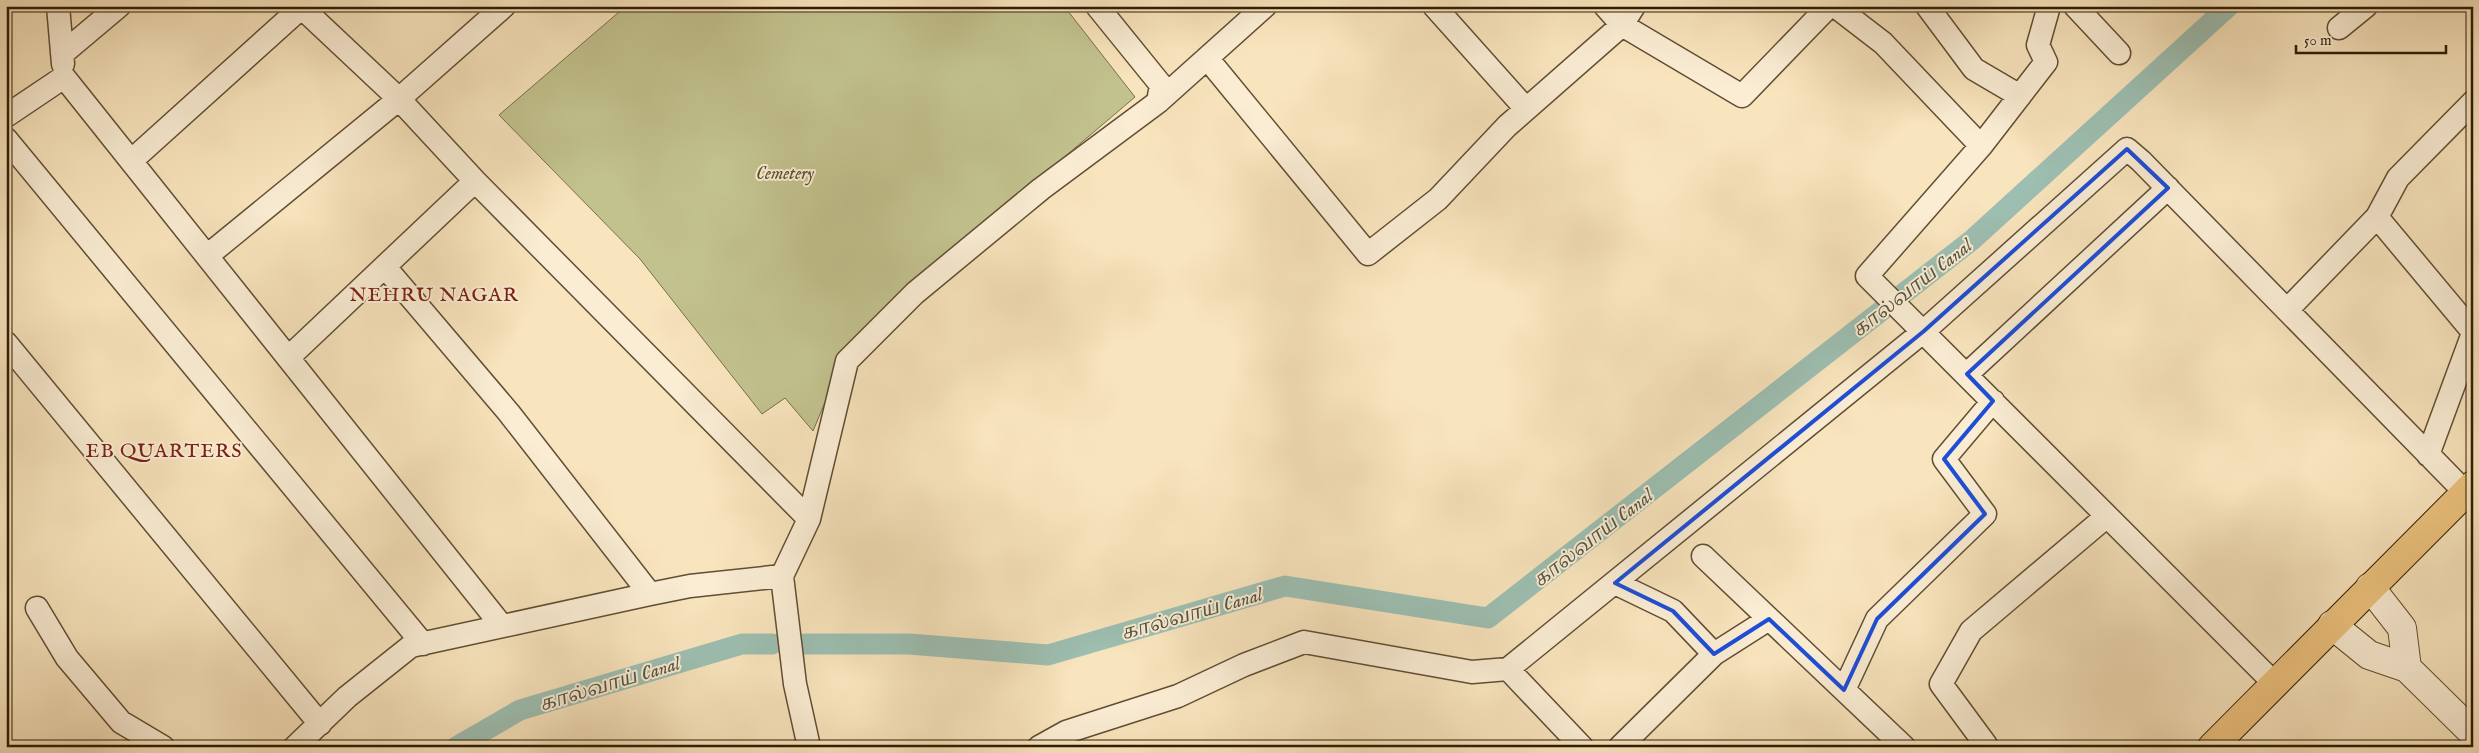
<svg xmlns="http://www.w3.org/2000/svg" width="2479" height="753" font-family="'IM FELL English','Noto Serif Tamil',serif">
  <rect width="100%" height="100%" fill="#f8e4bd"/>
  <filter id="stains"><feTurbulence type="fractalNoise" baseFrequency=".004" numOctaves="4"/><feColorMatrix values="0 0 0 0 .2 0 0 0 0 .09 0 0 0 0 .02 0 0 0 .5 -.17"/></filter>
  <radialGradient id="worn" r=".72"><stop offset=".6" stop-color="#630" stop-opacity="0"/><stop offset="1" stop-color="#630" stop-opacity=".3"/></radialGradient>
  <!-- green -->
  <path fill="#c2c28e" stroke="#786f4a" d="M626,6H1064L1135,97L1002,210L837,361L826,400L813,431L785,398L762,414L640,259L499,115Z"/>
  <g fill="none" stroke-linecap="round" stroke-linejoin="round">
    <!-- canal -->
    <path stroke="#9dbfb2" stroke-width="21" d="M805,644H909L1048,655L1285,586L1488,618L1972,240L2229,6
      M456,747L520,710L742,644H772"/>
    <defs>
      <path id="minor" d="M58,6L63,64
        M300,6L399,99L475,181L809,519
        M1434,6L1526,109
        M1634,6L1622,25L1742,96L1829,6
        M1835,6L1883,43L1981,146L2046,62L2038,45L2049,6
        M1927,6L1974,69L2020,96
        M2075,6L2119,53
        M2339,28L2366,6
        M62,54L119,6
        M1207,58L1368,254L1438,199L1507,126L1622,25L1605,6
        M1158,102L1265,6
        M6,116L64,77L502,626
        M6,139L423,644
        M1981,146L1867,276L2274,683
        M131,161L303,6
        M2377,217L2473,332
        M207,256L399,99L504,6
        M385,267L509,413L650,594
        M2287,310L2377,217L2398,178L2473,102
        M6,343L320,724
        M288,358L475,181
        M1967,374L2168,188
        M2428,455L2473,333
        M1703,556L1904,747
        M782,576L809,519L847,361L915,293L1041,189L1158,102L1161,85L1097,6
        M782,576L795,684L809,747
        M1615,583L1673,611L1714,654L1769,619
        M37,608L67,658L121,722L163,747
        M1508,669L1582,747
        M1844,690L1877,619L1985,514L1944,459L1993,401
        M295,747L347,697L411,646L650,594L690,586L782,576
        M1039,747L1066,732L1178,696L1244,665L1304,642L1472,672L1508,669L1924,331L2127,149L2141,161L2465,492
        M1620,747L1714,654
        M1984,747L1986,745L1941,684L1971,631L2107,516"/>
      <path id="tertiary" d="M2332,625L2369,655L2407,668L2402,628L2370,587
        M2407,668L2471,731"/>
      <path id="primary" d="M2212,747L2473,485"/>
    </defs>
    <!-- minor casing -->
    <use href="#minor" stroke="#614e33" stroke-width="25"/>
    <!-- tertiary casing -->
    <use href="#tertiary" stroke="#614e33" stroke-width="30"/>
    <!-- primary casing -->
    <use href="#primary" stroke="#2f1c05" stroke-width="30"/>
    <!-- minor -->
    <use href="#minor" stroke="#faedd4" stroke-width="22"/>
    <!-- tertiary -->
    <use href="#tertiary" stroke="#faedd4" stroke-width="28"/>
    <!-- primary -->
    <use href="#primary" stroke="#ecc27e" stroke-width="28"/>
  </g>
  <!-- marked area -->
  <path fill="none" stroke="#1d4ed8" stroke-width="4" stroke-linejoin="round" d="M2127,149L2168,188L1967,374L1993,401L1944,459L1985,514L1877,619L1844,690L1769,619L1714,654L1673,611L1615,583L1924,331Z"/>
  <g text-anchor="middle" stroke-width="4" stroke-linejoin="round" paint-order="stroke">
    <!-- park labels -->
    <g font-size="18" font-style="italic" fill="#5b4e2e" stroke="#faedd4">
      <text x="785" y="179">Cemetery</text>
    </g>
    <!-- water labels -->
    <g font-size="19" font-style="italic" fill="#565542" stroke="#faedd4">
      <text transform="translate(1912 287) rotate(-38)" y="7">கால்வாய் Canal</text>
      <text transform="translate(1593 537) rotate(-38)" y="7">கால்வாய் Canal</text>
      <text transform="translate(1192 613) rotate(-16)" y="7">கால்வாய் Canal</text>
      <text transform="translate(610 683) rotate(-17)" y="7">கால்வாய் Canal</text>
    </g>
    <!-- quarter labels -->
    <g font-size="20" letter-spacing="1" fill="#7a1f14" stroke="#faedd4">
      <text x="434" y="301">NEHRU NAGAR</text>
      <text x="164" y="457">EB QUARTERS</text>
    </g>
  </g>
  <!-- margin -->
  <rect width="2479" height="753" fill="none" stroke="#f8e4bd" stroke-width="25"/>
  <rect x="8" y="8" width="2464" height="738" fill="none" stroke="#2f1c05" stroke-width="2.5"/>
  <rect x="12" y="12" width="2454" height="728" fill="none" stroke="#2f1c05"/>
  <!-- scale -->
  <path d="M2296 45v8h150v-8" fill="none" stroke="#2f1c05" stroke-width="2.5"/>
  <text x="2304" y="45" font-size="15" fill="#2f1c05" stroke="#faedd4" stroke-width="4" paint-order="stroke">50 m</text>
  <rect width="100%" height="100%" filter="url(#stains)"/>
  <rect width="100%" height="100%" fill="url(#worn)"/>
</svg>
